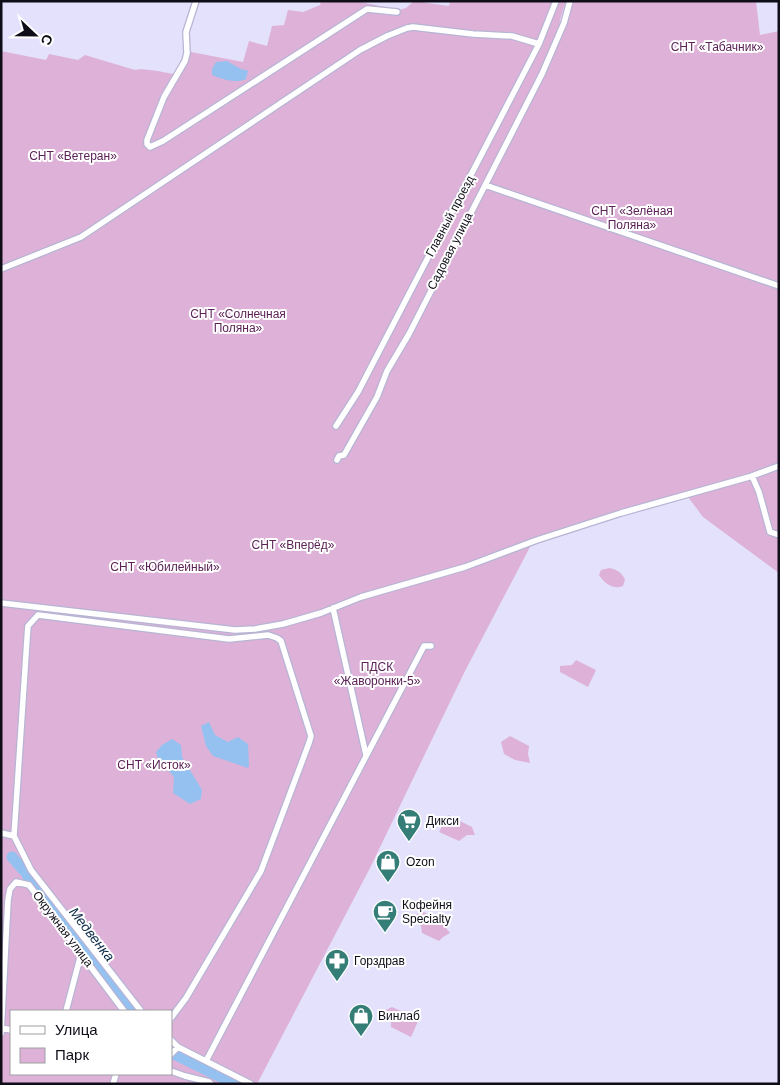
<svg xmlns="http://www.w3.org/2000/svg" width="780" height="1085" font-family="Helvetica,sans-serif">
  <rect width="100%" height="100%" fill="#e3e1fc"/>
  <!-- green -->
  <path fill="#deb2d8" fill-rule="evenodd" d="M321,1H356L399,10L406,8L414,1L449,6L450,1H566L560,20L559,37L567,24L573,1H756L760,35L779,31V573L703,517L688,497L568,532L531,545L464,673L370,868L257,1084H1V51L46,60L49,54L78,60L85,55L135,70C143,67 165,73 176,74L186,51L243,62L249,41L267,46L272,26L284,25L288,10L303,12L320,5ZM11,1011H171V1074H11Z
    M609,568C616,569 622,572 625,580L623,586C613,590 604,583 599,575L601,570Z
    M576,660L596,670L588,687L560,672V666L572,665Z
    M510,736L529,746L528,754L530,763L515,760L504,754L501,742Z
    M448,815L472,827L475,835H467L459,841L439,832Z
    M424,912L441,922L450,933L443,937L439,941L422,933L421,926L412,920C413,915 419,913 424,912Z
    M392,1007L419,1019L411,1037L391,1027V1016L386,1010Z"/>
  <!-- water -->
  <path fill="#94c1ef" d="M227,61L241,69L246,70L248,71L246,79C237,84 221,79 212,75V69L216,62Z
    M209,722L215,735L228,742L238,737L248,744L249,765L248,768L213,756L206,746L201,726Z
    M172,739L181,745L182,757L202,790L201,799L190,804L173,793L174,777C166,766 159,767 156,752L162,745Z"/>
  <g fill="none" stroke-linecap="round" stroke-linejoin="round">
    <!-- river -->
    <path stroke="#94c1ef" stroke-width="11" d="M12,857L24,871
      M27,875L133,1011
      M176,1055L229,1081L240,1084"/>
    <defs>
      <path id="street" d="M196,1L186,32L187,53L185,61L164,97L147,140V144L150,147L163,141L367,9L397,12
        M485,185L779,286
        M1,269L81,237L360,50L387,36L407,28L413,27L473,34L512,36L539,44
        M336,426L358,392L539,44L556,1
        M337,460L339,456L344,455L377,397L387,371L409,334L542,74L564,23L570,1
        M752,476L759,492L770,532L779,535
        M1,603L235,630L255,629L283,624L321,613L361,597L465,567L537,540L621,513L749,477L779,466
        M333,608L366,755
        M1,833L14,836
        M66,1011L81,954
        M141,1011L31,870L14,836L27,639L28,626L38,615L229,639L268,635L277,638L281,641L311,736L309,743L261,871L186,998L171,1018
        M2,1028L11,1030
        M1,1033L8,900L10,889L16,882L29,885L124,1011
        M171,1040L178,1047L251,1084
        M171,1054L178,1047
        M206,1061L424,646H431
        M171,1071L185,1076L209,1082L211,1084
        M113,1084L116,1074"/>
    </defs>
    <!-- street casing -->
    <use href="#street" stroke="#b7b4d4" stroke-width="8"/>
    <!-- street -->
    <use href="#street" stroke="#fff" stroke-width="5.5"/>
  </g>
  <!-- icons -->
  <defs>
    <symbol id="supermarket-pin" viewBox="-11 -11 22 30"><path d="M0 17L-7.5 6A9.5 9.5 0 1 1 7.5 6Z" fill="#357d77" stroke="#fff"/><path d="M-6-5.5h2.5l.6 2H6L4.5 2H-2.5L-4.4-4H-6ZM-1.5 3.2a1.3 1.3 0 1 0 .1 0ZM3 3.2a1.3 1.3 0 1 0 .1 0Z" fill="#fff"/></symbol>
    <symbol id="shop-pin" viewBox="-11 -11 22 30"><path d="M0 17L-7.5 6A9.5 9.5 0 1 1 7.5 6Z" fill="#357d77" stroke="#fff"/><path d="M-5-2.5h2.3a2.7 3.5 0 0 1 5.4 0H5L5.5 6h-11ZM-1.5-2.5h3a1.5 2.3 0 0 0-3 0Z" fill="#fff"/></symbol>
    <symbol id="cafe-pin" viewBox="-11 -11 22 30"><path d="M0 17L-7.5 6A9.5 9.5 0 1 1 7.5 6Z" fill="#357d77" stroke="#fff"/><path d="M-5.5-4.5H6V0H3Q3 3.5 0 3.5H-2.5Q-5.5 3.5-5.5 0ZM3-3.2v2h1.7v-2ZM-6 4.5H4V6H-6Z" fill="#fff"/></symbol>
    <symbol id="pharmacy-pin" viewBox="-11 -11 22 30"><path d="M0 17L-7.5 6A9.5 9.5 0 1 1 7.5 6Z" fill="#357d77" stroke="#fff"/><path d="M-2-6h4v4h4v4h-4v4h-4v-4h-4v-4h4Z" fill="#fff"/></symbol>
  </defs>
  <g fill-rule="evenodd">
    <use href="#supermarket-pin" x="395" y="807" width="28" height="38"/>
    <use href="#shop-pin" x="374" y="848" width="28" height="38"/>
    <use href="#cafe-pin" x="371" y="898" width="28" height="38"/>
    <use href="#pharmacy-pin" x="323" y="947" width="28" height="38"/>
    <use href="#shop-pin" x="347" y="1002" width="28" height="38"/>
  </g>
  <g text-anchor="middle" stroke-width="4" stroke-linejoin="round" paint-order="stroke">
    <!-- park labels -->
    <g font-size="12" fill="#5c2257" stroke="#fff">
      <text x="717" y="51">СНТ «Табачник»</text>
      <text x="73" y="160">СНТ «Ветеран»</text>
      <text x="632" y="215">СНТ «Зелёная<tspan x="632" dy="14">Поляна»</tspan></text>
      <text x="238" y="318">СНТ «Солнечная<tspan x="238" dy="14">Поляна»</tspan></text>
      <text x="293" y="549">СНТ «Вперёд»</text>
      <text x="165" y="571">СНТ «Юбилейный»</text>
      <text x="377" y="671">ПДСК<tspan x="377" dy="14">«Жаворонки-5»</tspan></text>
      <text x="154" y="769">СНТ «Исток»</text>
    </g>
    <!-- street labels -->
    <g font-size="12" fill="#0e0d18" stroke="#fff">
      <text transform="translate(450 216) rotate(-62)" y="4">Главный проезд</text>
      <text transform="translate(450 251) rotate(-63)" y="4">Садовая улица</text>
      <text transform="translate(63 929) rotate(53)" y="4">Окружная улица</text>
    </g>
    <!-- poi labels -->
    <g font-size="12" fill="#0e0d18" stroke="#fff" text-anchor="start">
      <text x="426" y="825">Дикси</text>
      <text x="406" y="866">Ozon</text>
      <text x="402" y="909">Кофейня<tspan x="402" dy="14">Specialty</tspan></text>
      <text x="354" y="965">Горздрав</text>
      <text x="378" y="1020">Винлаб</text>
    </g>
    <!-- water labels -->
    <g font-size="14" font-style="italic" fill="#092a48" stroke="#fff">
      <text transform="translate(92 934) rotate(52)" y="5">Медвенка</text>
    </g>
  </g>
  <!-- border -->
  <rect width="780" height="1085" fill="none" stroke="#0e0d18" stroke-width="5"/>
  <!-- legend -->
  <rect x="10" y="1010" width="162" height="65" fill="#ffffff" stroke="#9f9ea3"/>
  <rect x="20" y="1026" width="25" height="8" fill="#ffffff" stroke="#9f9ea3"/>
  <text x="55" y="1035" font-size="15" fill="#0e0d18">Улица</text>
  <rect x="20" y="1048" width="25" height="15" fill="#deb2d8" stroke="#9f9ea3"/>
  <text x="55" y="1060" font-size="15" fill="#0e0d18">Парк</text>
  <!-- north arrow -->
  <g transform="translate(35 35) rotate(112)" stroke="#ffffff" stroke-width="4" paint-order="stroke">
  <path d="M0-4L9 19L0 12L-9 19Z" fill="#0e0d18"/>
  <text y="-8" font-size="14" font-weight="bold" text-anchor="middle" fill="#0e0d18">С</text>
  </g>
</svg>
